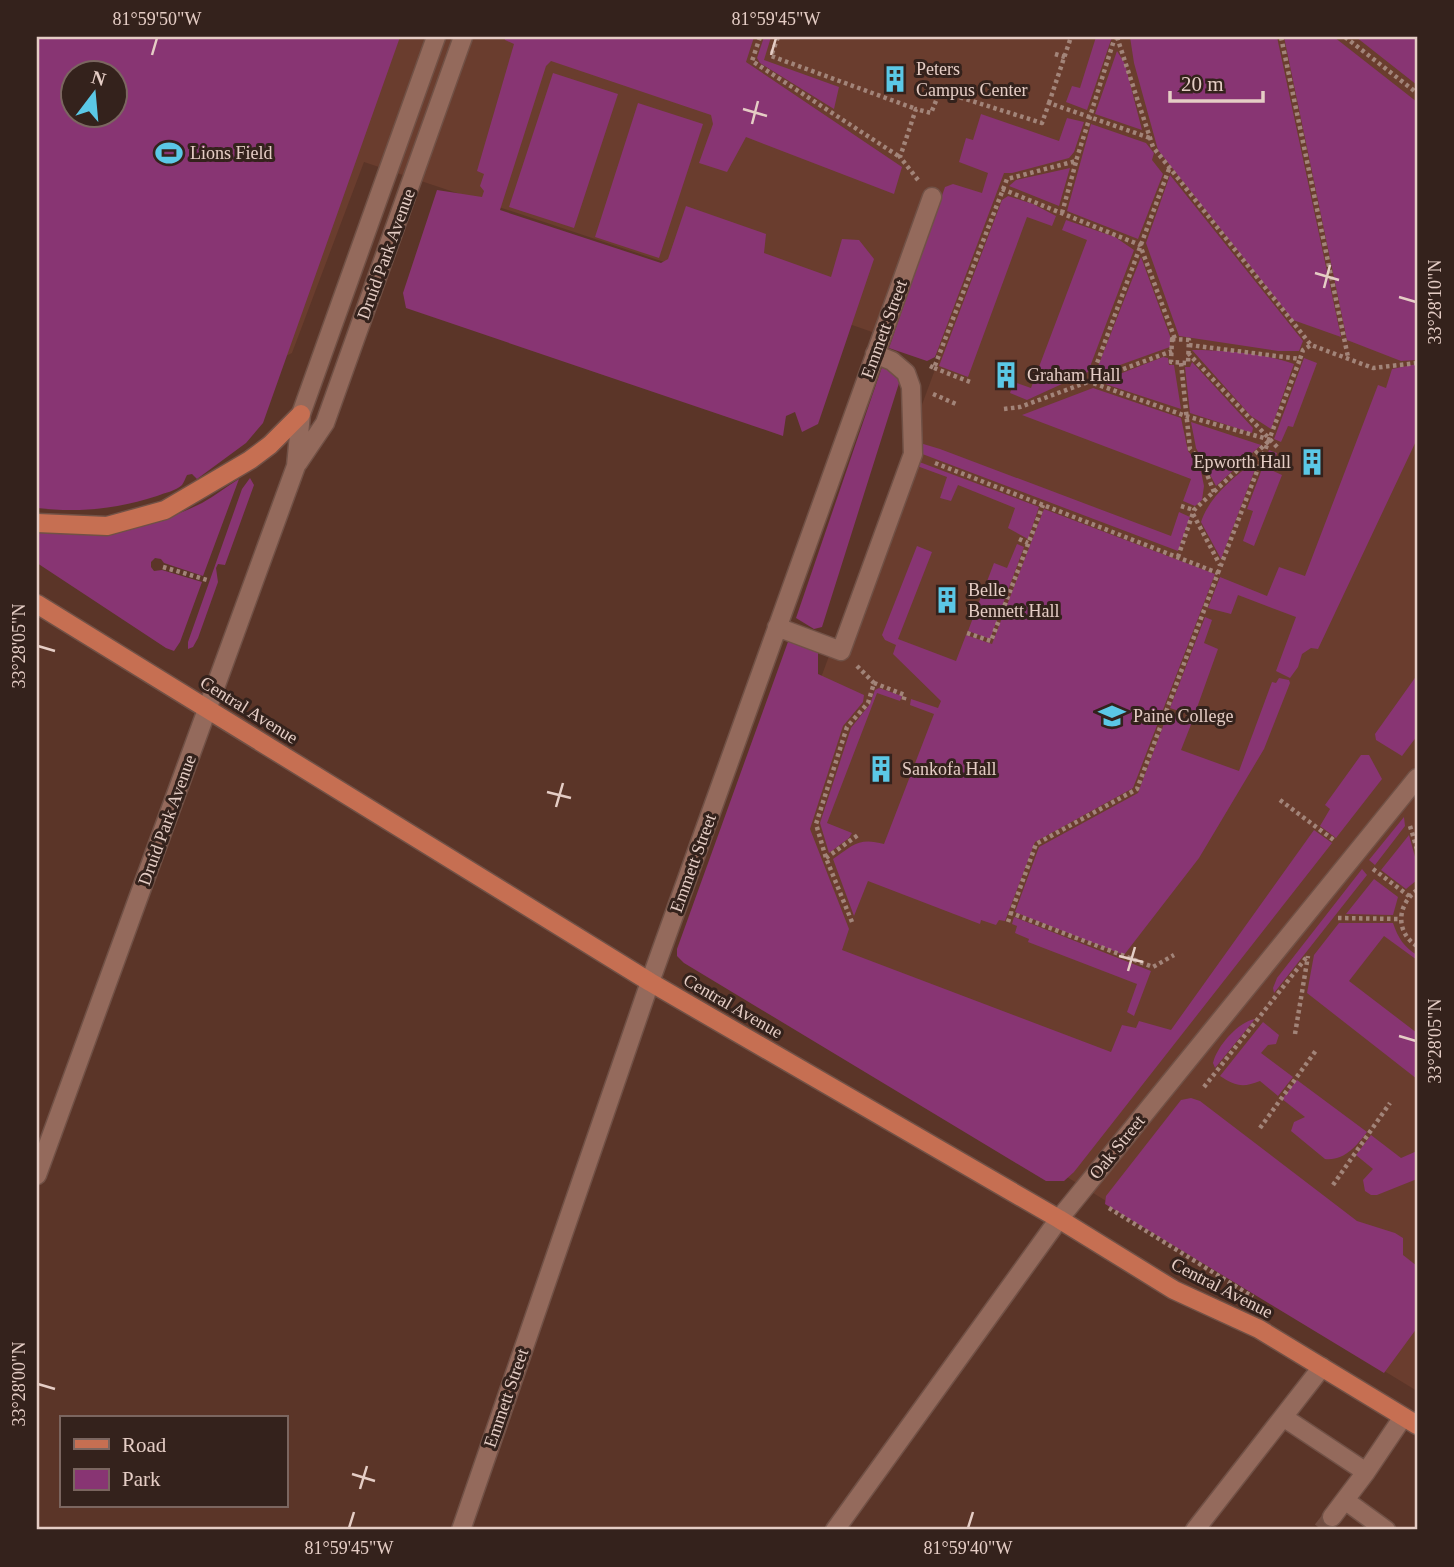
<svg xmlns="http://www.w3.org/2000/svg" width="1454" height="1567" font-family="Georgia,serif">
  <rect width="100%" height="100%" fill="#5b3528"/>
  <!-- built -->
  <path fill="#6a3d2e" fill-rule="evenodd" d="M37,37H1417V1391L1062,1174L718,956L940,356L838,320L364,162L292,353L42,476ZM74,74H116V116H74Z"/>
  <!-- green -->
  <path fill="#883573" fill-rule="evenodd" d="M37,37H400L263,423L246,443L197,479L192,474L187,475C185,479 184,482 182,485C176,491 164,493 157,496C117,509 79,513 37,508ZM74,74H116V116H74Z
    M504,37H754L746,62L902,167L894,194L746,137L727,172L699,163L713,124L711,115L551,61L546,66L500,210L661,263L668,259L686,206L766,234L764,253L831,277L842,239L859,240L874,259L818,424L802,432L795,412L786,416L783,436L406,308L403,293L437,190L482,197L484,191L480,186L484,174L477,171L514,44L505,40Z
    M764,37H771L764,60L839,87L834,109L760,63L757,58Z
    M1096,37H1112L1087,110L1066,102L1072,86L1080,88Z
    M1130,37H1277L1341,337L1293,320L1158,150L1134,63Z
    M1284,37H1334L1417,102V360L1401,361L1347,340Z
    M1356,37H1417V85Z
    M1117,51L1125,64L1142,130L1095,114Z
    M553,73L618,94L574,228L509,207Z
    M638,103L703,124L659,258L595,237Z
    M981,114L1059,141L1067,118L1084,122L1074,152L1069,158L1012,173H1004L935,357L927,361L889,348L945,187L953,184L982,193L988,173L959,162L966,138L973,140Z
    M1091,124L1146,143L1154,153L1152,160L1163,174L1138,239L1067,211Z
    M1070,168L1059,206L1009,186L1016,180Z
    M1170,175L1303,341L1299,351H1278L1179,336L1146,243Z
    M1008,196L1033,204L1056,216L1052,226L1027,217L968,377L939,366L1002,200Z
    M1066,220L1115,237L1134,250L1088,372L1027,400L1010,393L1014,382L1031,388L1087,240L1062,230Z
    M1141,257L1170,336V347L1095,374Z
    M1192,350C1226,350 1262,353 1294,364L1271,429L1251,416Z
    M1163,357L1168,358L1169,365H1174L1181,409L1099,382Z
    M1304,358L1317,363L1293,427L1288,426L1281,442L1274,439Z
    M1192,362L1253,428L1252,433L1190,413L1185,367H1190Z
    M1417,364V439L1318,649L1311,648L1302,654L1298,667L1290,678L1276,671L1296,617L1238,595L1231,614L1208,608L1220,577L1267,596L1279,567L1305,576L1378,385L1386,388L1392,369Z
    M882,367L898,372L900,380L822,627L814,629L796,618Z
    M1093,388L1181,418L1188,451L1200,466L1204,486L1202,500L1195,506L1183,501L1191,479L1022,415Z
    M1191,422L1261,445L1216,486L1196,448Z
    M920,443L940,449L1171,536L1179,512L1190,517L1178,551L917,452Z
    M1269,450L1277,453L1271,470L1282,475L1254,546L1243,541L1253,511L1247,509Z
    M914,460L1039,507L1028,539L1008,528L1015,508L958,485L951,501L940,498L947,477L917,466Z
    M1254,461L1257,464L1221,559L1201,522C1210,495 1233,479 1254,461Z
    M250,478L254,485L225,565L218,564L216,568L218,582L198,638L193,647L188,649V642L242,489Z
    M239,479L203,576L164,563L161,559L155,558L151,562V567L154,571L162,570L202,582L180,642L174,651L166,648L37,563V532C95,537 149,530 202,503C215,496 227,486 239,479Z
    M1044,509L1215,574L1133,788L1035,842L1005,921L999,920L996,925L981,920L980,924L868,881L854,916L833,859C853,845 859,837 884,844L934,714L910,705L911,699L938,708L941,701L893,654L896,645L885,640L882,635L917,546L932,552L898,639L956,661L966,635L992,644Z
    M1017,544L1024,547L990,639L968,631L994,563L1007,568Z
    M1205,617L1212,620L1204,643L1218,649L1194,716L1170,708Z
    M789,639L818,652V674L864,695L863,702L843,726L810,829L849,929L842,950L1111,1052L1122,1025L1136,1028L1139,1021L1171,1030L1314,830L1332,843L1074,1172L1064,1181H1046L684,963L677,956V949Z
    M1417,675V736L1402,756L1376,740L1375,734Z
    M1279,678L1289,680L1290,683L1264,749L1199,858L1124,955L1015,912L1039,847L1138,793L1168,713L1192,722L1181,750L1239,771L1272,682L1276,683Z
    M879,688L902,696L900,701L877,693L827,823L852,833L849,838L829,853L820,823L851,728L870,704L875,690Z
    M1361,755H1369L1382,779L1336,838L1320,826L1330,809L1325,805Z
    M1404,817L1405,826L1375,865L1369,860Z
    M1409,835L1417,864V880L1406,889L1381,870Z
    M1362,869L1367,875L1274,993L1273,988L1277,978Z
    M1374,879L1398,897L1393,915L1346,914Z
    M1014,917L1151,971L1134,1016L1127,1012L1137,984L1028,942L1029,939L1015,933L1017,926L1012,924Z
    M1339,923H1393C1398,938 1404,947 1417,955V960L1384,936L1349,981L1417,1033V1055L1415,1059L1417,1061V1079L1307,993L1314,955Z
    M1255,1019L1215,1068L1213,1063C1217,1046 1238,1022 1255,1019Z
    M1263,1022L1279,1035L1276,1044L1268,1045L1261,1053L1293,1077L1278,1096L1260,1081C1243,1088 1235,1086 1220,1076Z
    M1297,1080L1367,1132C1356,1146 1345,1161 1325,1159L1291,1131L1294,1122L1305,1117L1282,1099Z
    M1191,1098L1200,1101L1357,1221L1395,1233L1403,1238V1255L1417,1266V1328L1384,1373L1105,1204L1106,1196L1181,1100Z
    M1371,1135L1401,1158L1417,1151V1179L1377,1195H1371L1365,1191L1363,1180L1373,1169L1356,1155Z"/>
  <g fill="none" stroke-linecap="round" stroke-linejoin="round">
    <!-- minor-tunnel -->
    <path stroke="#704c40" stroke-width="18" stroke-dasharray="18 9" stroke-linecap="butt" d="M1322,1530L1332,1517"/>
    <defs>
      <path id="minor" d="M298,463L325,423L463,37
        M777,627L841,651L913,454L911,387L906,373L892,361L875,354
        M37,1175L296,466L301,414L436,37
        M1283,1417L1366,1472L1403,1417
        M1346,1501L1386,1530
        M1332,1517L1366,1472
        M461,1530L650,982L932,197
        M835,1530L1059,1219L1417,778
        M1195,1530L1322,1367"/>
      <path id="major" d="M37,523L107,526L165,510L250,460L270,445L301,414
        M37,604L650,982L1059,1219L1174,1290L1259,1329L1417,1425"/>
    </defs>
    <!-- minor casing -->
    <use href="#minor" stroke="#715146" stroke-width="21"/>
    <!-- major casing -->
    <use href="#major" stroke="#715146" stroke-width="21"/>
    <!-- path -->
    <path stroke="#a28479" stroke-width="4.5" stroke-dasharray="3.5 3.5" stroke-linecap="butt" d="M760,37L752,61L900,157
      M778,37L771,56L916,109
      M1117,37L1153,147L1311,345
      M1281,37L1348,357
      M1345,37L1417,93
      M1055,54L1065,57
      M1049,103L1071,37
      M1169,169L1090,382L1186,416L1271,440
      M918,180L900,157L916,109L931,113L940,91L1042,123L1049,103L1150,138
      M1002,189L1140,245L1175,339
      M1062,213L1076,162
      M1172,339L1189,340L1188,363L1171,362Z
      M1189,345L1300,359L1303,350L1311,345L1373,368L1417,363
      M1188,353L1279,449
      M1181,363L1190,449L1202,462L1214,492
      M930,366L934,368L1007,179L1076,161L1115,37
      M934,368L973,383
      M933,394L956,404
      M1004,409L1020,407L1172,351
      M935,463L1218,573L1137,789L1036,844L1011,913L1153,967L1174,955
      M1181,506L1194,510
      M1193,514L1220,565
      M1019,539L1028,543
      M1178,557L1194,510L1270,440
      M163,567L207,580
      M1218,573L1300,359
      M967,633L991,641L1043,505
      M857,666L874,683
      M1280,800L1335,841
      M1410,826L1417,849
      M826,858L858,835
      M1373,869L1409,896
      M1417,890C1397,905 1395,932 1417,946
      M1338,918L1401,919
      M852,922L826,858L816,824L847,727L868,703L874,683L905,695L903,702
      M1008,922L1011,913
      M1295,1034L1308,956
      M1204,1087L1306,958
      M1260,1128L1317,1049
      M1333,1185L1390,1103
      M1109,1208L1253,1297"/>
    <!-- minor -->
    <use href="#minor" stroke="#946a5c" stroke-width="18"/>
    <!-- major -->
    <use href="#major" stroke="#c66f52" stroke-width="18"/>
  </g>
  <!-- ticks -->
  <path fill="none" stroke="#e5cdc5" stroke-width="2.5" d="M152,55L157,38M771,55L776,38M743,109L767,116M752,124L758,101M1315,273L1339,280M1324,288L1330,265M1399,297L1416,302M38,646L55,651M547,792L571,798M556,807L563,783M1119,956L1143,962M1128,971L1135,947M1399,1036L1416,1041M38,1384L55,1389M352,1474L375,1481M360,1489L367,1466M349,1528L354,1512M968,1528L973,1512"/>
  <!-- icons -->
  <defs>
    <symbol id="building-bare" viewBox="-9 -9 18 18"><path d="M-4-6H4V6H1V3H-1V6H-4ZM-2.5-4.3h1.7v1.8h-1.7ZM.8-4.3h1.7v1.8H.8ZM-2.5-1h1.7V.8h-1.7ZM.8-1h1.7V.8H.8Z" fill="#5bc8e6" stroke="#34221c" stroke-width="2.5" paint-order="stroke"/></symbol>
    <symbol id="stadium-bare" viewBox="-9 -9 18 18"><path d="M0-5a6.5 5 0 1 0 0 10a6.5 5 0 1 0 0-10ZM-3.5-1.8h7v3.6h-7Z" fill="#5bc8e6" stroke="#34221c" stroke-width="2.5" paint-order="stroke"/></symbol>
    <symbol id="university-bare" viewBox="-9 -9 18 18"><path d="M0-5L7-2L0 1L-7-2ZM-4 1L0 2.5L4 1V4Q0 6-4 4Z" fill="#5bc8e6" stroke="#34221c" stroke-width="2.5" paint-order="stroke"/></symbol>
  </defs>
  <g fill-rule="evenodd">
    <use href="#building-bare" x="876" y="60" width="38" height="38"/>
    <use href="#stadium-bare" x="150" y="134" width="38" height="38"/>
    <use href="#building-bare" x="987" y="356" width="38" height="38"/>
    <use href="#building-bare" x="1293" y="443" width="38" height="38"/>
    <use href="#building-bare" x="928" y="581" width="38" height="38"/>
    <use href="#university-bare" x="1093" y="697" width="38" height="38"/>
    <use href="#building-bare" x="862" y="750" width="38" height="38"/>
  </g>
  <g text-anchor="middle" stroke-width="6" stroke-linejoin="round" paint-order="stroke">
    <!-- poi labels -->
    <g font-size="18" fill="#e5cdc5" stroke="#34221c" text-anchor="start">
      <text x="916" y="75">Peters<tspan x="916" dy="21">Campus Center</tspan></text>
      <text x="190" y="159">Lions Field</text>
      <text x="1027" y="381">Graham Hall</text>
      <text x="1291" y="468" text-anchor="end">Epworth Hall</text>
      <text x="968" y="596">Belle<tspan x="968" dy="21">Bennett Hall</tspan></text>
      <text x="1133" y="722">Paine College</text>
      <text x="902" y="775">Sankofa Hall</text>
    </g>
    <!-- street labels -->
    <g font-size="18" fill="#e5cdc5" stroke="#34221c">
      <text transform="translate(386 254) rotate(-70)" y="6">Druid Park Avenue</text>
      <text transform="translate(884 329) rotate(-70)" y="6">Emmett Street</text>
      <text transform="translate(249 710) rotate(32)" y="6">Central Avenue</text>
      <text transform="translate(167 820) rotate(-70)" y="6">Druid Park Avenue</text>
      <text transform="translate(693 863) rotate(-70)" y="6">Emmett Street</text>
      <text transform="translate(733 1006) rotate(30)" y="6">Central Avenue</text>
      <text transform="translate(1117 1147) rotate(-51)" y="6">Oak Street</text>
      <text transform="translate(1222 1288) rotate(27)" y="6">Central Avenue</text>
      <text transform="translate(506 1398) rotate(-71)" y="6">Emmett Street</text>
    </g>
  </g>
  <!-- border -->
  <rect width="1454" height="1567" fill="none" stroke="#34221c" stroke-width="77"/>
  <!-- legend -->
  <rect x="60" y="1416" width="228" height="91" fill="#34221c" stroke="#7b6660" stroke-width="2"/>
  <rect x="74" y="1439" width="35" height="10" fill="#c66f52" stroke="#7b6660" stroke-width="2"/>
  <text x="122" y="1452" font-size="21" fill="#e5cdc5">Road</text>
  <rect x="74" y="1469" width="35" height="21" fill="#883573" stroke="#7b6660" stroke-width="2"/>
  <text x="122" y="1486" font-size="21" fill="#e5cdc5">Park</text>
  <!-- north arrow -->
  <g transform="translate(94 94) rotate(16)"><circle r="33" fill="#34221c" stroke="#7b6660" stroke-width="2"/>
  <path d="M0-5L12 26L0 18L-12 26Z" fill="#5bc8e6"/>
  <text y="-10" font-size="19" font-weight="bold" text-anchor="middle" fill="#e5cdc5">N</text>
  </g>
  <!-- scale -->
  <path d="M1170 91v10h93v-10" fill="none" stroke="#e5cdc5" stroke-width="3.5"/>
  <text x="1181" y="91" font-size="21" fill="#e5cdc5" stroke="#34221c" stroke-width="5" paint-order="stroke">20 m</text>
  <rect x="38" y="38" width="1378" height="1490" fill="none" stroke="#e5cdc5" stroke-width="2.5"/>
  <g font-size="18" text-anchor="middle" fill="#e5cdc5">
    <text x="157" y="25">81°59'50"W</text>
    <text x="776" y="25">81°59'45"W</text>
    <text transform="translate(1435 302) rotate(-90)" y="6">33°28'10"N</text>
    <text transform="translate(19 646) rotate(-90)" y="6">33°28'05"N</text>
    <text transform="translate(1435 1041) rotate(-90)" y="6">33°28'05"N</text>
    <text transform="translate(19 1384) rotate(-90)" y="6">33°28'00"N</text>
    <text x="349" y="1554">81°59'45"W</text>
    <text x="968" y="1554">81°59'40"W</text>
  </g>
</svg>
